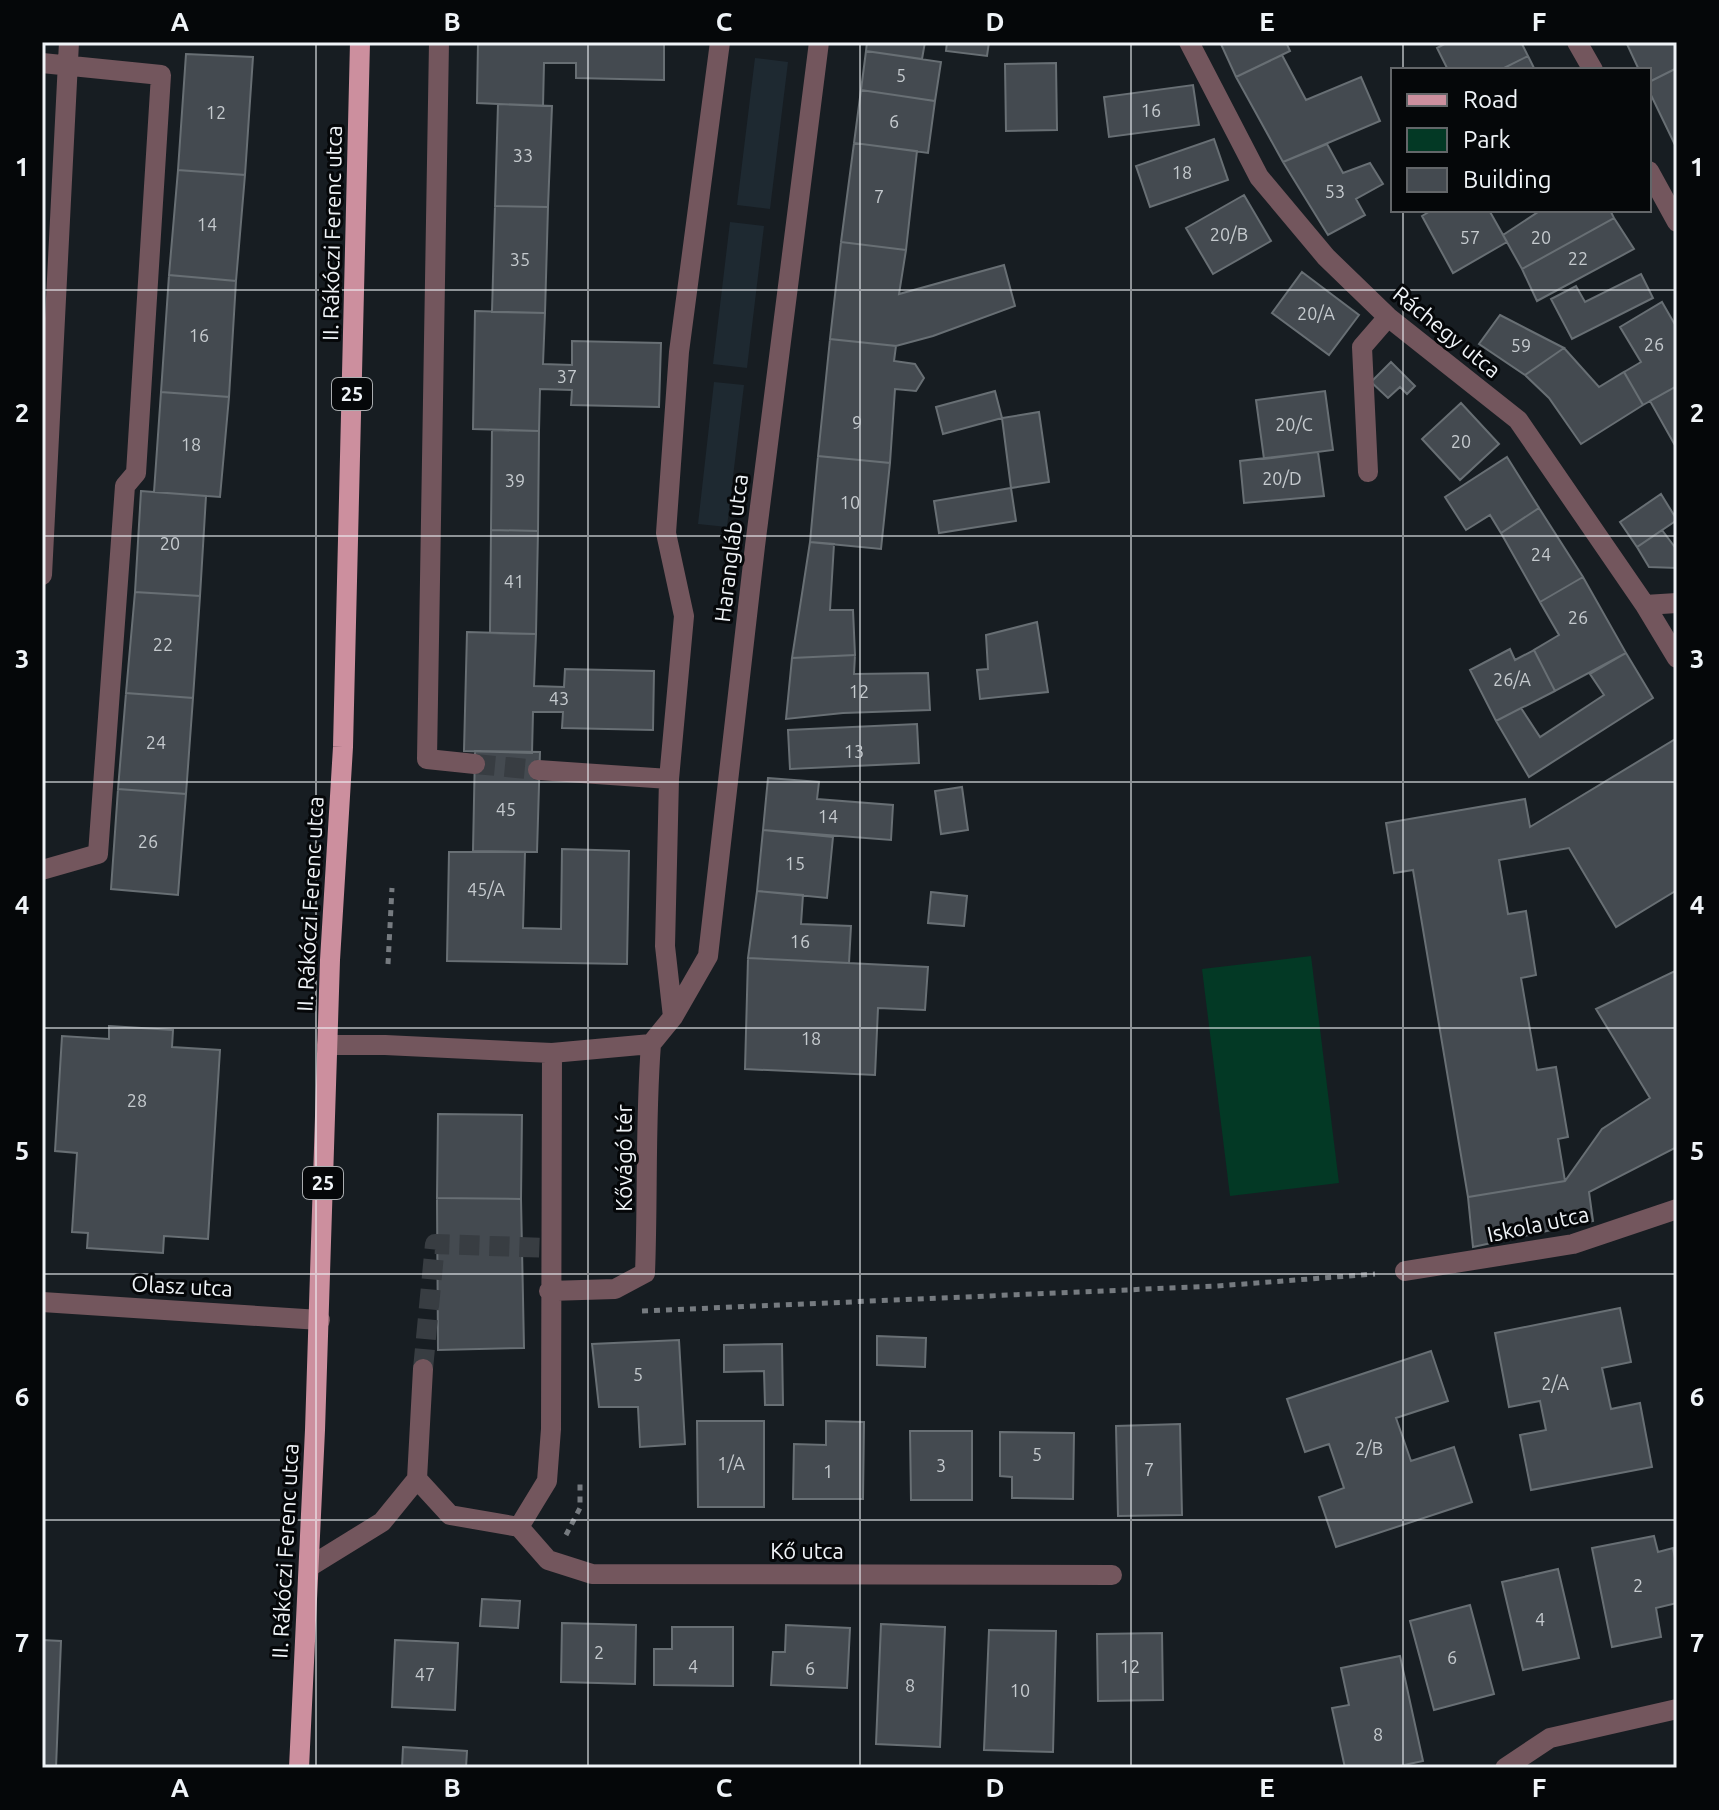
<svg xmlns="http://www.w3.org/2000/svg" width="1719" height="1810" font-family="Ubuntu,sans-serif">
  <rect width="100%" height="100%" fill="#171d22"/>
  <!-- built -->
  <path fill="#1e2931" d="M755,58L788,62L770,209L737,205Z
    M730,222L764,226L747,368L713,364Z
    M714,382L744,385L727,527L698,524Z"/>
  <!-- green -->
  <path fill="#033925" d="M1311,956L1339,1183L1230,1196L1202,969Z"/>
  <!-- building -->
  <path fill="#444a50" stroke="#686f74" stroke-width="2" d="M478,42H664V80L576,78V63H544L543,106L477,103Z
    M867,42H925L922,59L866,51Z
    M947,42H989L987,56L946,51Z
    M1220,42H1286L1290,51L1236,77Z
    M1448,42H1521L1528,56L1500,70H1448L1437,48Z
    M1626,42H1677V68L1649,82V70H1639Z
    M866,51L941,62L935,101L861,90Z
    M186,54L253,57L245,175L178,170Z
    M1282,55L1306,100L1361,77L1380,121L1283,162L1236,77Z
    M1528,56L1535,70H1500Z
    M1056,63L1057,130L1006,131L1005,64Z
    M1677,68V144L1675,145L1649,91V82Z
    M1193,85L1199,125L1109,137L1104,97Z
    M861,90L935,101L928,153L854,143Z
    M498,104L552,106L548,207L495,206Z
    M1214,139L1228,180L1150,207L1136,166Z
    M854,143L917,151L906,250L841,242Z
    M1327,144L1343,173L1370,163L1383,184L1356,199L1365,215L1328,235L1283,162Z
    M178,170L245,175L236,281L169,275Z
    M1244,195L1271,241L1213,274L1186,228Z
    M495,206L548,207L545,313L492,312Z
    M1432,210H1489L1507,242L1453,273L1422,216Z
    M1541,210H1610L1614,218L1522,269L1503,235Z
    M1614,218L1634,249L1537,301L1522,269Z
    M841,242L906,250L899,294L1004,265L1015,306L933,336L896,346L830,339Z
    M1302,272L1359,315L1329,355L1272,313Z
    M1641,274L1653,298L1572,339L1551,299L1576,286L1585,302Z
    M169,275L236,281L229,397L161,392Z
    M1662,302L1677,328V386L1643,405L1624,372L1641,362L1620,327Z
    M475,311L545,313L543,364L572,365V341L661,343L659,407L571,405L572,390L540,389L539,431L473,429Z
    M1500,315L1527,329L1564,348L1525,375L1479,344Z
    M830,339L896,346L894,361L915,364L924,378L916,391L895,389L890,463L818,456Z
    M1564,348L1599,387L1624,372L1643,405L1581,444L1549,398L1525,375Z
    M1391,362L1415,386L1407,394L1400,387L1388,398L1371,382Z
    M1677,386V449L1650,401Z
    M995,391L1002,418L943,434L936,407Z
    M1325,391L1333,450L1264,459L1256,400Z
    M161,392L229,397L220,497L154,492Z
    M1461,403L1499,444L1460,480L1422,439Z
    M1039,412L1049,482L1011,488L1002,418Z
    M492,430L539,431L538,531L491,530Z
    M1318,452L1324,496L1244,503L1240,461Z
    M818,456L890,463L881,549L810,542Z
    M1507,457L1539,508L1501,533L1490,515L1466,530L1445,497Z
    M1011,488L1016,521L939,533L934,501Z
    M141,491L206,496L200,596L135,592Z
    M1661,494L1677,520L1637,547L1620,522Z
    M1539,508L1583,577L1540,602L1501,533Z
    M491,530L538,531L536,634L490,633Z
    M1662,530L1677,550V568L1649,567L1637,547Z
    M810,542L834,544L830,610H853L855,655L792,658Z
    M1583,577L1626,653L1555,691L1534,650L1559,635L1540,602Z
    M135,592L200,596L193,698L126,693Z
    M1037,622L1048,692L980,699L977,670L988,669L986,635Z
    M467,632L536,634L534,686L564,687L565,669L654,671L653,730L562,728L563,712H533L532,753L464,751Z
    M1510,649L1515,660L1534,650L1555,691L1496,721L1470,670Z
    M1626,653L1653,698L1529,777L1496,721L1521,708L1540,737L1604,695L1590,674Z
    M855,655L854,674L928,673L930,710L843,713L786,719L792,658Z
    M126,693L193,698L186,794L118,789Z
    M917,724L919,763L790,769L788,730Z
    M1677,738V890L1616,927L1569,848L1499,860L1508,914L1526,911L1536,975L1521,978L1537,1070L1556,1067L1568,1137L1558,1139L1565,1181L1468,1197L1413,870L1394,873L1386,823L1525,799L1530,827Z
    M475,751L540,752L537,852L473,851Z
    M768,778L819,782L817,799L893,805L891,840L763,830Z
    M962,787L968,830L941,834L935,791Z
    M118,789L186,794L178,895L111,889Z
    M763,830L833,837L827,898L757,891Z
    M562,849L629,851L627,964L447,961L449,852H525L523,928L561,929Z
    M757,891L803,895L801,924L851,926L849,963L748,958Z
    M931,892L967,896L964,926L928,923Z
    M748,958L928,967L925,1010L878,1008L875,1075L745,1069Z
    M1677,970V1147L1589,1192L1593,1221L1473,1247L1468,1197L1565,1181L1602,1129L1650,1098L1596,1009Z
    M109,1026L173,1030L172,1047L220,1050L208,1239L164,1236L163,1253L87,1248L88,1233L72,1232L77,1153L55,1151L62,1036L109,1039Z
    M438,1114L522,1115L521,1199L437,1198Z
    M437,1198L521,1199L524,1348L438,1350Z
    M1620,1308L1631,1362L1602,1368L1611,1409L1640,1403L1652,1467L1531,1490L1520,1435L1546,1430L1540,1401L1509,1407L1495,1333Z
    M877,1336L926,1338L925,1367L877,1365Z
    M679,1340L685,1444L640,1447L638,1407H599L592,1344Z
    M782,1344L783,1405H765L764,1371L724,1372V1345Z
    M1431,1351L1448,1401L1396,1418L1411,1461L1454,1447L1472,1502L1336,1547L1319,1497L1344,1488L1329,1444L1305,1452L1287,1399Z
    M697,1421H764V1507H698Z
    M826,1421L864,1422L863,1499H793L794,1444L826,1445Z
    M1180,1424L1182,1515L1118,1516L1116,1426Z
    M910,1431H972V1500H911Z
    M1000,1432L1074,1433L1073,1499L1012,1498V1477L1000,1476Z
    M1654,1536L1658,1552L1673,1548L1677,1569V1603L1656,1608L1661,1637L1612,1647L1592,1548Z
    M1558,1569L1579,1658L1523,1670L1502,1582Z
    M482,1599L520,1601L518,1628L480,1626Z
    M1470,1605L1494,1694L1434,1710L1410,1621Z
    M562,1623L636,1625L635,1684L561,1682Z
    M881,1624L945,1627L940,1747L876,1744Z
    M786,1625L850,1628L847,1688L771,1685L773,1652H785Z
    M672,1627H733V1686L654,1685V1649H672Z
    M989,1630L1056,1631L1053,1752L984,1750Z
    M1162,1633L1163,1700L1098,1701L1097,1634Z
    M42,1640L61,1641L56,1768H42Z
    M395,1640L458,1643L455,1710L392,1707Z
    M1400,1656L1423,1761L1390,1768H1345L1332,1708L1349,1705L1341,1668Z
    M403,1747L467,1751L466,1768H402Z"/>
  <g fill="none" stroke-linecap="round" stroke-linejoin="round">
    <!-- minor-tunnel -->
    <path stroke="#383d42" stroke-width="20" stroke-dasharray="20 10" stroke-linecap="butt" d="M475,764L538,770
      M423,1369L435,1244L550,1248"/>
    <!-- path -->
    <path stroke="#767b80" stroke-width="5" stroke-dasharray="6 6" stroke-linecap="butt" d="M388,964L392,888
      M642,1311L1217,1286L1375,1274
      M566,1535L580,1508V1484"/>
    <!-- minor -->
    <path stroke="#73565d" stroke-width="20" d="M439,42L427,759L475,764
      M1189,42L1259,177L1326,257L1388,317L1518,420L1645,605L1677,658
      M1577,42L1593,70
      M42,63L161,75L136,473L125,486L98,854L42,870
      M1649,171L1677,222
      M1368,472L1362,347L1388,317
      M42,575L69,42
      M1645,605L1677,603
      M538,770L669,779
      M673,1017L665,946L669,779L684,616L666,533L679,352L720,42
      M651,1044L673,1017L708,956L755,546L819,42
      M327,1045H385L552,1053L651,1044
      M1405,1271L1573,1244L1677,1209
      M549,1291L615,1289L645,1273C648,1197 645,1120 651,1044
      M42,1302L320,1320
      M417,1479L450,1515L519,1527
      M519,1527L548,1560L592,1574L1112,1575
      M519,1527L547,1481L551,1429L552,1053
      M309,1567L382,1522L417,1479L423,1369
      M1505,1768L1550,1738L1677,1709"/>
    <!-- major -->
    <path stroke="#cc8f9e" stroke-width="20" d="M299,1768L315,1430L330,960L343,747L360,42"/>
  </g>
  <!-- grid -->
  <path fill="none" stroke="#f0f4f8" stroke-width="2" stroke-opacity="0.55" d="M316,42V1768M588,42V1768M860,42V1768M1131,42V1768M1403,42V70M1403,210V1768M42,290H1677M42,536H1677M42,782H1677M42,1028H1677M42,1274H1677M42,1520H1677"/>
  <g text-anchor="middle" stroke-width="6" stroke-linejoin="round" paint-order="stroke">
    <!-- number labels -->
    <g font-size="18" fill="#c5cace">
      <text x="901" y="82">5</text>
      <text x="1151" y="117">16</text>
      <text x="216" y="119">12</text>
      <text x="894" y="128">6</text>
      <text x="523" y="162">33</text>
      <text x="1182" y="179">18</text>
      <text x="1335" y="198">53</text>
      <text x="879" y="203">7</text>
      <text x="207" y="231">14</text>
      <text x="1229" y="241">20/B</text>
      <text x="1470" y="244">57</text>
      <text x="1541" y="244">20</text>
      <text x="1578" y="265">22</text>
      <text x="520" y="266">35</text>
      <text x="1316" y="320">20/A</text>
      <text x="199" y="342">16</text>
      <text x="1654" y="351">26</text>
      <text x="1521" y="352">59</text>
      <text x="567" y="383">37</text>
      <text x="857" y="429">9</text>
      <text x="1294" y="431">20/C</text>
      <text x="1461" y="448">20</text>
      <text x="191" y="451">18</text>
      <text x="1282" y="485">20/D</text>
      <text x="515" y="487">39</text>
      <text x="850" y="509">10</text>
      <text x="170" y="550">20</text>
      <text x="1541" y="561">24</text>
      <text x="514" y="588">41</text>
      <text x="1578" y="624">26</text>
      <text x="163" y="651">22</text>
      <text x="1512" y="686">26/A</text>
      <text x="859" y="698">12</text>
      <text x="559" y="705">43</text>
      <text x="156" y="749">24</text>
      <text x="854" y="758">13</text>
      <text x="506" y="816">45</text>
      <text x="828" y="823">14</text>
      <text x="148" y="848">26</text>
      <text x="795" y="870">15</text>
      <text x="486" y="896">45/A</text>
      <text x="800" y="948">16</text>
      <text x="811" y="1045">18</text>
      <text x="137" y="1107">28</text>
      <text x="638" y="1381">5</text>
      <text x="1555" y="1390">2/A</text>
      <text x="1369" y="1455">2/B</text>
      <text x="1037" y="1461">5</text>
      <text x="731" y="1470">1/A</text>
      <text x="941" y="1472">3</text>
      <text x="1149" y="1476">7</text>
      <text x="828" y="1478">1</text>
      <text x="1638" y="1592">2</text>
      <text x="1540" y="1626">4</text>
      <text x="599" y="1659">2</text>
      <text x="1452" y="1664">6</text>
      <text x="693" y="1673">4</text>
      <text x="1130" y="1673">12</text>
      <text x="810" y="1675">6</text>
      <text x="425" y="1681">47</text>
      <text x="910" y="1692">8</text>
      <text x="1020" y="1697">10</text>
      <text x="1378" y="1741">8</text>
    </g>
    <!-- shield labels -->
    <g fill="#050709" stroke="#aaadb0" stroke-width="2">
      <rect x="332" y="378" width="40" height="32" rx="6"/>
      <rect x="303" y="1167" width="40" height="32" rx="6"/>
    </g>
    <g font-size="20" font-weight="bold" fill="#f0f4f8">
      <text x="352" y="401">25</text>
      <text x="323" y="1190">25</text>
    </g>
    <!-- street labels -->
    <g font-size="22" fill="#f0f4f8" stroke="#050709">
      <text transform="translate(332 233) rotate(-89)" y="8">II. Rákóczi Ferenc utca</text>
      <text transform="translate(1447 332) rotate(39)" y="8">Ráchegy utca</text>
      <text transform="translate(731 548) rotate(-83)" y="8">Harangláb utca</text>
      <text transform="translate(310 904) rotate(-87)" y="8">II. Rákóczi Ferenc utca</text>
      <text transform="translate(624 1158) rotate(-90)" y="8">Kővágó tér</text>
      <text transform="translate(1538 1224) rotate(-12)" y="8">Iskola utca</text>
      <text transform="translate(182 1286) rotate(3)" y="8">Olasz utca</text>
      <text transform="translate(285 1551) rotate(-87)" y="8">II. Rákóczi Ferenc utca</text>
      <text x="807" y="1559">Kő utca</text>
    </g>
  </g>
  <!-- border -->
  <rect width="1719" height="1810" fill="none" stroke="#050709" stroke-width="88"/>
  <!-- legend -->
  <rect x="1391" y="68" width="260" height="144" fill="#050709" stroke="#636669" stroke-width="2"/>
  <rect x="1407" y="94" width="40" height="12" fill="#cc8f9e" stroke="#636669" stroke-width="2"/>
  <text x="1463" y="108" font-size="24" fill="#f0f4f8">Road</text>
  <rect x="1407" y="128" width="40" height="24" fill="#033925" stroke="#636669" stroke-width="2"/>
  <text x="1463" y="148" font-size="24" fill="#f0f4f8">Park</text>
  <rect x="1407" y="168" width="40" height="24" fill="#444a50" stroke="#636669" stroke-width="2"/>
  <text x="1463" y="188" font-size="24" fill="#f0f4f8">Building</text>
  <rect x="44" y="44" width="1631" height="1722" fill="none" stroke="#f0f4f8" stroke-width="3"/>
  <g font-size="26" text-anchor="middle" font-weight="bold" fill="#f0f4f8">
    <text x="180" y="31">A</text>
    <text x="452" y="31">B</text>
    <text x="724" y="31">C</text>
    <text x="995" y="31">D</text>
    <text x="1267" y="31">E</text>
    <text x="1539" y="31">F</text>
    <text x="22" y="176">1</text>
    <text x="1697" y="176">1</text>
    <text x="22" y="422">2</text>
    <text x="1697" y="422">2</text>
    <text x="22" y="668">3</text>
    <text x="1697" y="668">3</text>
    <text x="22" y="914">4</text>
    <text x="1697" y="914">4</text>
    <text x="22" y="1160">5</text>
    <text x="1697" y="1160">5</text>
    <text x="22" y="1406">6</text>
    <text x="1697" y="1406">6</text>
    <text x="22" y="1652">7</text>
    <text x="1697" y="1652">7</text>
    <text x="180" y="1797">A</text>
    <text x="452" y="1797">B</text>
    <text x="724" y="1797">C</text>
    <text x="995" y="1797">D</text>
    <text x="1267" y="1797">E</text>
    <text x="1539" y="1797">F</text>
  </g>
</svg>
